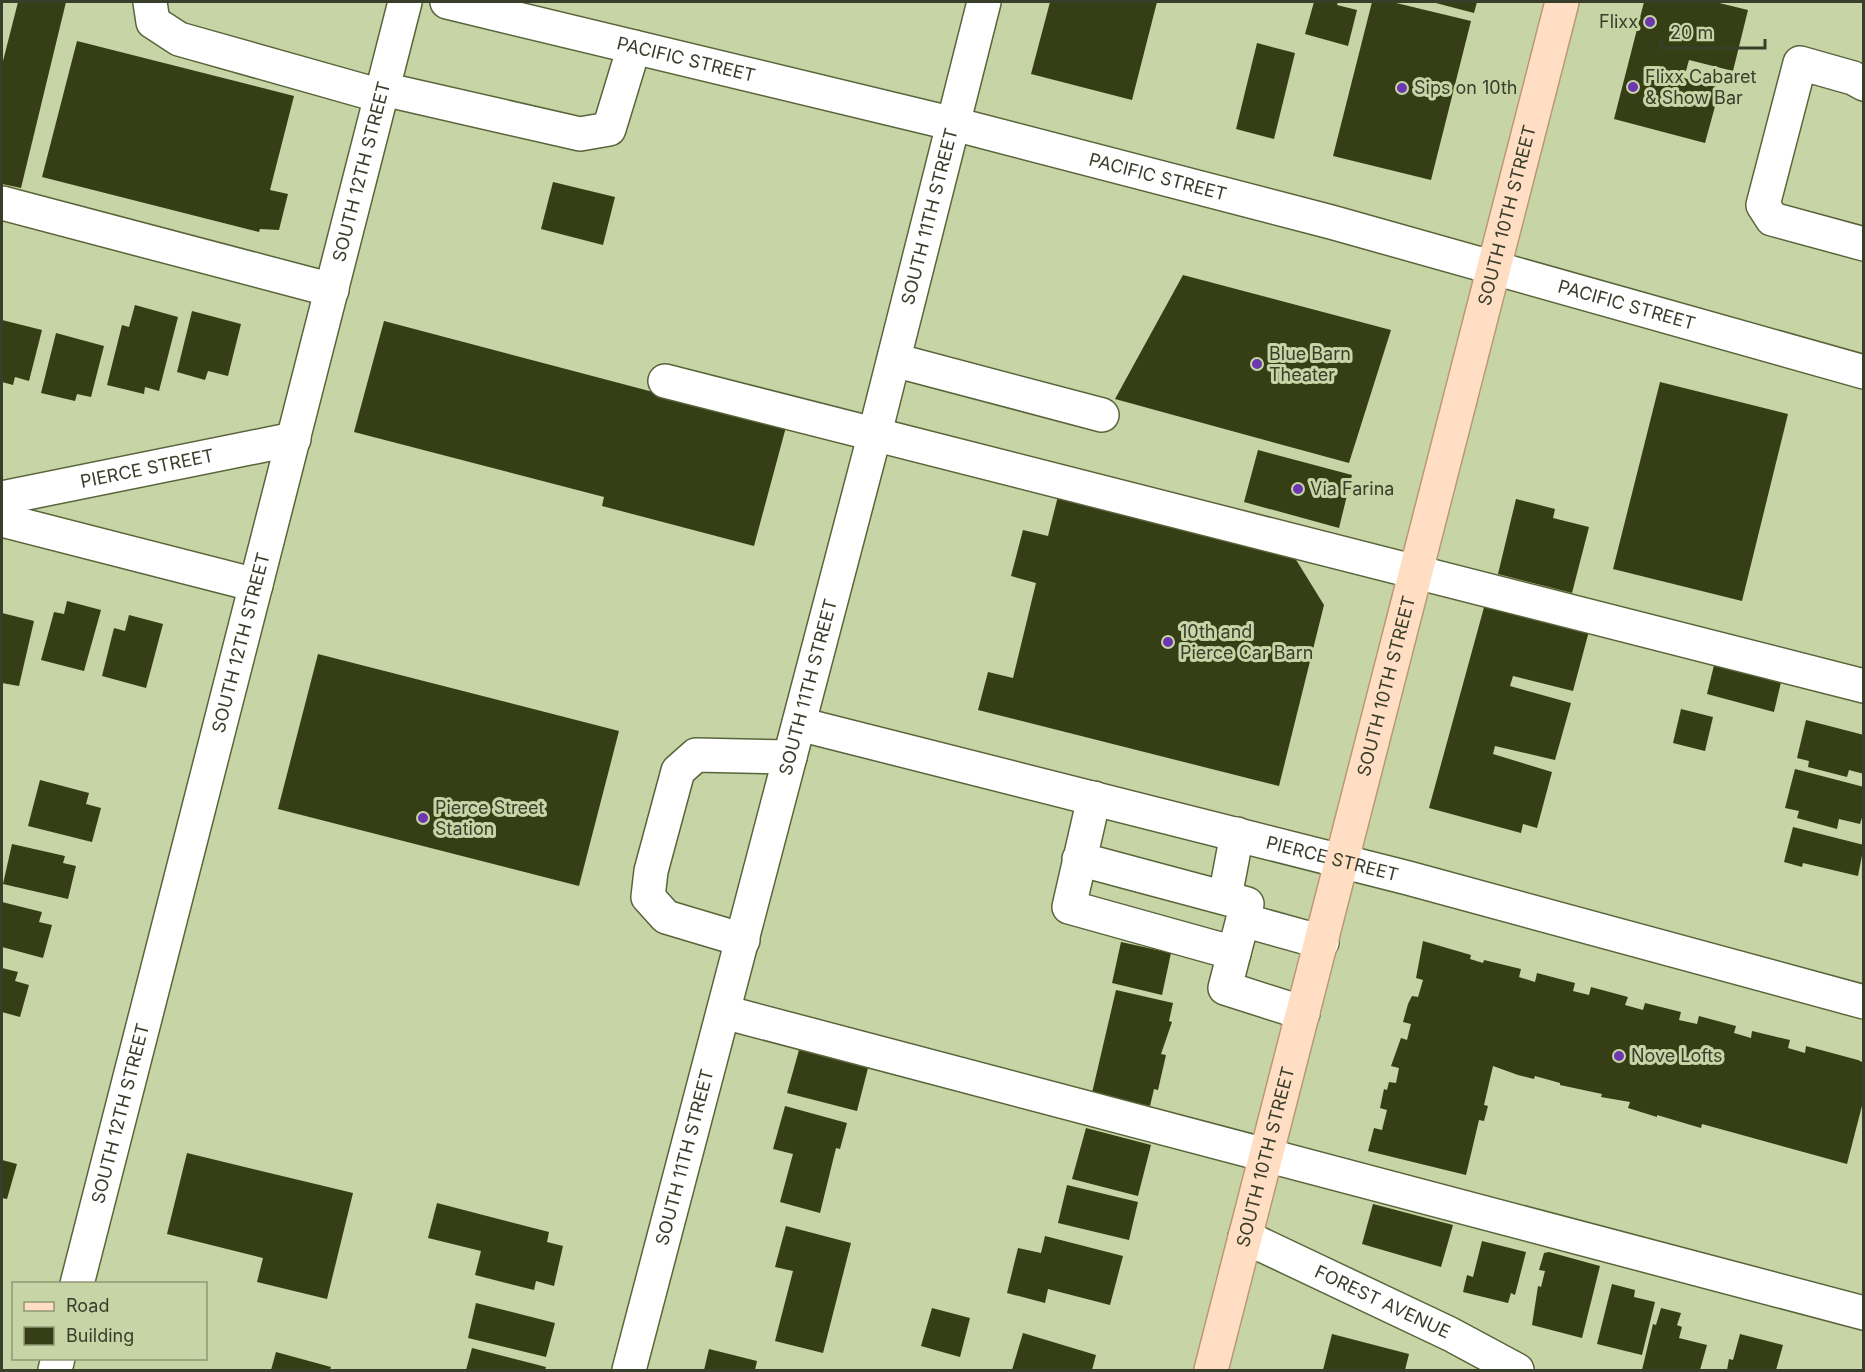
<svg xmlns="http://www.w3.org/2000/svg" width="1865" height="1372" font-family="Inter,sans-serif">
  <rect width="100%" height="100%" fill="#c7d4a5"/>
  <!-- building -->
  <path fill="#353e14" d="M18,2H66L21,188L2,184V65Z
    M1050,2H1157L1132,100L1031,74Z
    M1314,2H1338L1337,5L1357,10L1348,46L1305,34Z
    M1372,2H1392L1471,21L1431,180L1333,156Z
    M1432,2H1477L1474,13Z
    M1644,2H1715L1748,10L1733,71L1689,60L1684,78L1720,88L1705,143L1614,119Z
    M77,41L294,96L270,190L288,194L279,230L260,229L259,232L42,177Z
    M1257,43L1295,53L1274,139L1236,129Z
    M553,182L615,197L603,245L541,229Z
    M1183,275L1391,330L1349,463L1115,399Z
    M135,305L178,317L159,391L145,387L144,394L107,385L122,325L129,327Z
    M192,311L241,324L228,376L208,371L205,380L177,372Z
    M2,320L42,330L29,381L15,377L13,385L2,382Z
    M384,321L786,427L754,546L602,506L604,497L354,432Z
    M56,333L104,346L91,397L77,394L75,401L41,393Z
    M1660,382L1788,414L1742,601L1613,569Z
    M1258,450L1352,475L1339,528L1244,502Z
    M1059,492L1290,550L1324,605L1279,786L978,710L988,672L1013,678L1036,583L1011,576L1023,530L1048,536Z
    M1516,499L1555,509L1553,518L1589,527L1572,593L1498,574Z
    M1486,600L1589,631L1573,691L1513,676L1510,686L1571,703L1555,760L1495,746L1493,754L1552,772L1537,828L1523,824L1521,833L1429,808Z
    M67,601L101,610L84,671L41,660L54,612L64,614Z
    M2,613L34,621L19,686L2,683Z
    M129,615L163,624L146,688L102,676L114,628L125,631Z
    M318,654L619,731L579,886L278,809Z
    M1715,661L1782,678L1774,712L1707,694Z
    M1681,709L1713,717L1705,751L1673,743Z
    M1806,720L1864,735V774L1849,770L1847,777L1808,767L1809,761L1797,758Z
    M1795,769L1864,787V811L1860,824L1839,819L1837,829L1797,818L1799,811L1785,808Z
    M40,780L89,793L86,804L101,808L92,842L28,826Z
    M1793,827L1864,845L1858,876L1803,863L1802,867L1784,862Z
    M12,844L65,856L63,863L76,866L68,899L3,884Z
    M2,902L42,912L39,922L52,925L43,958L2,947Z
    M1423,941L1471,955L1470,959L1483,963L1484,960L1521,969L1519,977L1535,982L1537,973L1575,983L1573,991L1589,995L1591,987L1628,997L1625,1005L1643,1010L1645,1003L1681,1012L1679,1020L1697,1024L1699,1016L1736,1026L1734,1033L1751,1038L1752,1031L1790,1040L1788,1048L1805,1053L1806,1046L1858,1060L1864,1063V1098L1847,1164L1702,1124L1701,1128L1657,1115V1117L1628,1108L1630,1102L1601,1097L1602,1094L1560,1085V1083L1535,1076L1534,1079L1518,1075L1493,1066L1484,1105L1488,1106L1484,1121L1479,1120L1466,1175L1368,1151L1374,1128L1382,1130L1387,1110L1380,1108L1384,1089L1387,1090L1389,1082L1396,1083L1399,1068L1391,1066L1401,1038L1407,1040L1411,1024L1403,1022L1408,1004L1412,996L1418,997L1423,980L1416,978Z
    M1121,942L1171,953L1162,995L1112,983Z
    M2,968L18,972L15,981L29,985L20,1017L2,1012Z
    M1116,990L1173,1003L1169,1021L1172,1022L1161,1054L1166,1055L1158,1090L1154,1089L1150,1106L1092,1093Z
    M799,1050L868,1068L857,1111L787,1093Z
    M785,1106L847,1123L840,1149L836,1148L820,1213L780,1202L793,1154L773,1149Z
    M1086,1128L1151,1145L1138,1196L1072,1179Z
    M187,1153L353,1193L327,1299L257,1282L263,1258L167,1234Z
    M2,1160L17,1164L7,1199L2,1198Z
    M1067,1185L1138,1202L1129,1240L1058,1223Z
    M437,1203L549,1232L547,1242L563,1246L554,1286L536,1281L534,1290L475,1275L481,1251L428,1238Z
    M1373,1204L1453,1225L1441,1267L1362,1244Z
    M786,1226L851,1243L823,1353L775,1341L793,1271L775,1267Z
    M1045,1236L1123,1256L1110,1305L1048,1289L1045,1303L1007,1293L1018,1248L1041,1253Z
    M1482,1241L1526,1252L1515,1295L1511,1293L1508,1303L1463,1292L1467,1275L1473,1277Z
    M1549,1252L1600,1266L1582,1338L1532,1325L1538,1286L1541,1287L1545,1271L1539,1270L1544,1253Z
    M1612,1284L1635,1290L1634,1297L1655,1302L1642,1355L1597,1344Z
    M476,1303L555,1323L546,1357L468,1338Z
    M932,1308L970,1318L960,1357L921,1346Z
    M1661,1308L1681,1313L1677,1325L1682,1327L1679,1338L1707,1345L1700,1370H1642L1653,1324L1656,1325Z
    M1023,1333L1096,1355L1092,1370H1012Z
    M1332,1334L1409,1354L1405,1370H1323Z
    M1740,1334L1783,1345L1776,1370H1727L1729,1359L1733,1360Z
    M472,1348L546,1367L545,1370H466Z
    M709,1349L757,1361L755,1370H704Z
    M276,1352L331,1367L330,1370H271Z"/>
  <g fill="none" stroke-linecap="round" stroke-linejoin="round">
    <defs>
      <g id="minor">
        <path d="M150,2L153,22L179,39L381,96"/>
        <path id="s1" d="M447,2L954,124L1331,222L1864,372"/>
        <path d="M1864,84L1853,78L1800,63L1763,205L1772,219L1864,244"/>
        <path d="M383,89L580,134L609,129L634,47"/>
        <path d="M2,203L332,290"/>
        <path d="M894,360L1102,415"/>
        <path d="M665,381L1864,686"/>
        <path id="s2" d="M2,498L294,439"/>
        <path d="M2,520L256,585"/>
        <path id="s3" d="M799,724L1408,878L1864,1002"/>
        <path d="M1079,859L1247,904L1234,953L1069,907L1094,798"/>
        <path d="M1225,897L1237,834"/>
        <path d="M1243,920L1322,942"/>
        <path d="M743,940L666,917L648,897L651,871L678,771L696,755L790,757"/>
        <path d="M1234,953L1225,988L1303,1013"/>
        <path d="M724,1012L1864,1313"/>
        <path id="s4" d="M1245,1237L1450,1334L1517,1370"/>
        <path id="s5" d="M77,1284L405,2"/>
        <path d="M55,1370L58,1358"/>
        <path id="s6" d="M629,1370L875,433L984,2"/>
      </g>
      <g id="major">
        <path id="s7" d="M1211,1370L1562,2"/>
      </g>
    </defs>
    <!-- minor casing -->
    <use href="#minor" stroke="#5a643a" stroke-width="36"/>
    <!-- major casing -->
    <use href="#major" stroke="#ba9874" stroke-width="36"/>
    <!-- minor -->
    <use href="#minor" stroke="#fff" stroke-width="33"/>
    <!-- major -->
    <use href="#major" stroke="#ffdec4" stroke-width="33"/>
  </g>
  <!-- markers -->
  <g fill="#6d38af" stroke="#c7d4a5" stroke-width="2">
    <circle cx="1650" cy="22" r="6"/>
    <circle cx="1633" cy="87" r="6"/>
    <circle cx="1402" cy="88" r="6"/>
    <circle cx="1257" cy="364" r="6"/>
    <circle cx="1298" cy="489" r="6"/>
    <circle cx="1168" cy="642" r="6"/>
    <circle cx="423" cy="818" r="6"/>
    <circle cx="1619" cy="1056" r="6"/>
  </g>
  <g text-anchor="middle" stroke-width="6" stroke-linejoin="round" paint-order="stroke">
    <!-- poi labels -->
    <g font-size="18" fill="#393e2b" stroke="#c7d4a5" text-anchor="start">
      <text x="1638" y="28" text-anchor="end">Flixx</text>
      <text x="1645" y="83">Flixx Cabaret<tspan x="1645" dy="21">&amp; Show Bar</tspan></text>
      <text x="1414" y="94">Sips on 10th</text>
      <text x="1269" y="360">Blue Barn<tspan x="1269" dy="21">Theater</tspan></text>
      <text x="1310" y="495">Via Farina</text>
      <text x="1180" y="638">10th and<tspan x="1180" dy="21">Pierce Car Barn</tspan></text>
      <text x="435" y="814">Pierce Street<tspan x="435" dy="21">Station</tspan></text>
      <text x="1631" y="1062">Nove Lofts</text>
    </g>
    <!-- street labels -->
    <g font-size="18" fill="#393e2b" stroke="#c7d4a5">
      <text dy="6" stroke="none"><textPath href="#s1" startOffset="246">PACIFIC STREET</textPath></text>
      <text dy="6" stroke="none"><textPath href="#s5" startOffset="1148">SOUTH 12TH STREET</textPath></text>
      <text dy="6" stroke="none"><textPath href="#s1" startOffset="732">PACIFIC STREET</textPath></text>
      <text dy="6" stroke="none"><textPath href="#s7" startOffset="1192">SOUTH 10TH STREET</textPath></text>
      <text dy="6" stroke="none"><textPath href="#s6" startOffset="1192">SOUTH 11TH STREET</textPath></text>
      <text dy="6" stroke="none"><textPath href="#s1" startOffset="1218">PACIFIC STREET</textPath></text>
      <text dy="6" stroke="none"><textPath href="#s2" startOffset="148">PIERCE STREET</textPath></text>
      <text dy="6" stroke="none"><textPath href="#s5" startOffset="662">SOUTH 12TH STREET</textPath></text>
      <text dy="6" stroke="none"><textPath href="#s6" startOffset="706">SOUTH 11TH STREET</textPath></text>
      <text dy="6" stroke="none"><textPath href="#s7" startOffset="706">SOUTH 10TH STREET</textPath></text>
      <text dy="6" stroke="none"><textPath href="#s3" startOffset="550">PIERCE STREET</textPath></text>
      <text dy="6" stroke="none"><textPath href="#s5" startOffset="176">SOUTH 12TH STREET</textPath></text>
      <text dy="6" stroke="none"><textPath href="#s6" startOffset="220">SOUTH 11TH STREET</textPath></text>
      <text dy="6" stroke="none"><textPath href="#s7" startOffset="220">SOUTH 10TH STREET</textPath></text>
      <text dy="6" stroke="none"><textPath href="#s4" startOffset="152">FOREST AVENUE</textPath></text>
    </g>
  </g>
  <!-- border -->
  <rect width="1865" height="1372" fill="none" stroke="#393e2b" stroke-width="6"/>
  <!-- legend -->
  <rect x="12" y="1282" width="195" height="78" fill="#c7d4a5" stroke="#8e9874" stroke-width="1.5"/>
  <rect x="24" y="1302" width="30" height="9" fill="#ffdec4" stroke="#8e9874" stroke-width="1.5"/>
  <text x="66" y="1312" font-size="18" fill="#393e2b">Road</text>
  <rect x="24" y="1327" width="30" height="18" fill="#353e14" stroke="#8e9874" stroke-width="1.5"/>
  <text x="66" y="1342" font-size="18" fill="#393e2b">Building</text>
  <!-- scale -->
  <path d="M1661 39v9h104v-9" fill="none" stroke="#393e2b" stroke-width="3"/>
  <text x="1670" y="39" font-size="18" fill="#393e2b" stroke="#c7d4a5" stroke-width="4.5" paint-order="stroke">20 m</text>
</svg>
